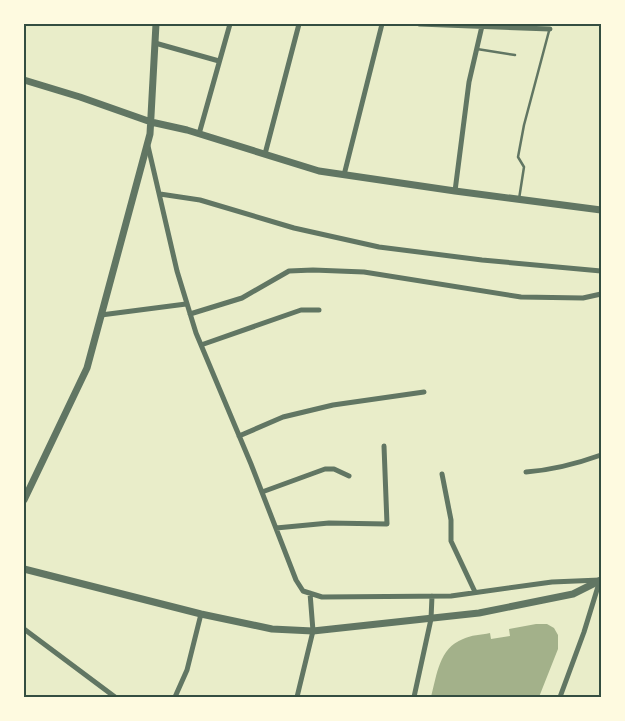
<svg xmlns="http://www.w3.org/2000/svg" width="625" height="721" font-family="Overpass,sans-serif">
  <rect width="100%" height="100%" fill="#e9edc9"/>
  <!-- water -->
  <path fill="#a3b18a" d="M536,624H547L554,628L558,635V649L539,697H431C437,675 439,648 463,639C471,635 481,635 490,633L491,639L510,636L509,629Z"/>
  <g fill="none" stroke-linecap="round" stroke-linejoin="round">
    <!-- service -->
    <path stroke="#617663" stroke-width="2.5" d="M477,49L515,55
      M519,199L524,167L518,157L524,125L549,31"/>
    <!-- minor -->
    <path stroke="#617663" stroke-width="5" d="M419,24L550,29
      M155,43L219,61
      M199,134L230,24
      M148,146L177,271L196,333L251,464L296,580L303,591L322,597L451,596L552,582L600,580L584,632L560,697
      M265,154L299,24
      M344,175L382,24
      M455,191L469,82L482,26
      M160,194L200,200L294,228L379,247L482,260L601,271
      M190,314L242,298L289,271L313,270L364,272L521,297L583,298L601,294
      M101,315L186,304
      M201,345L301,310H319
      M239,436L283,417L333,405L424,392
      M526,472C553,470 576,464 601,455
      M442,474L451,520V541L475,592
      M262,492L325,469H334L349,476
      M276,528L329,523L387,524L384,446
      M24,629L115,697
      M175,697L187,670L201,614
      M297,697L313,631L310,593
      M414,697L431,619L432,596"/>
    <!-- tertiary -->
    <path stroke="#617663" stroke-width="7" d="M24,80L80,97L151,122L187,130L319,171L455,191L601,210
      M24,500L87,368L150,134L156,24
      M24,569L201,614L272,629L313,631L479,613L573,594L601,580"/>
  </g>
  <!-- border -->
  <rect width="625" height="721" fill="none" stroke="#fefae0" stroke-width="50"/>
  <rect x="25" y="25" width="575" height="671" fill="none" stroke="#344e41" stroke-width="2"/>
</svg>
